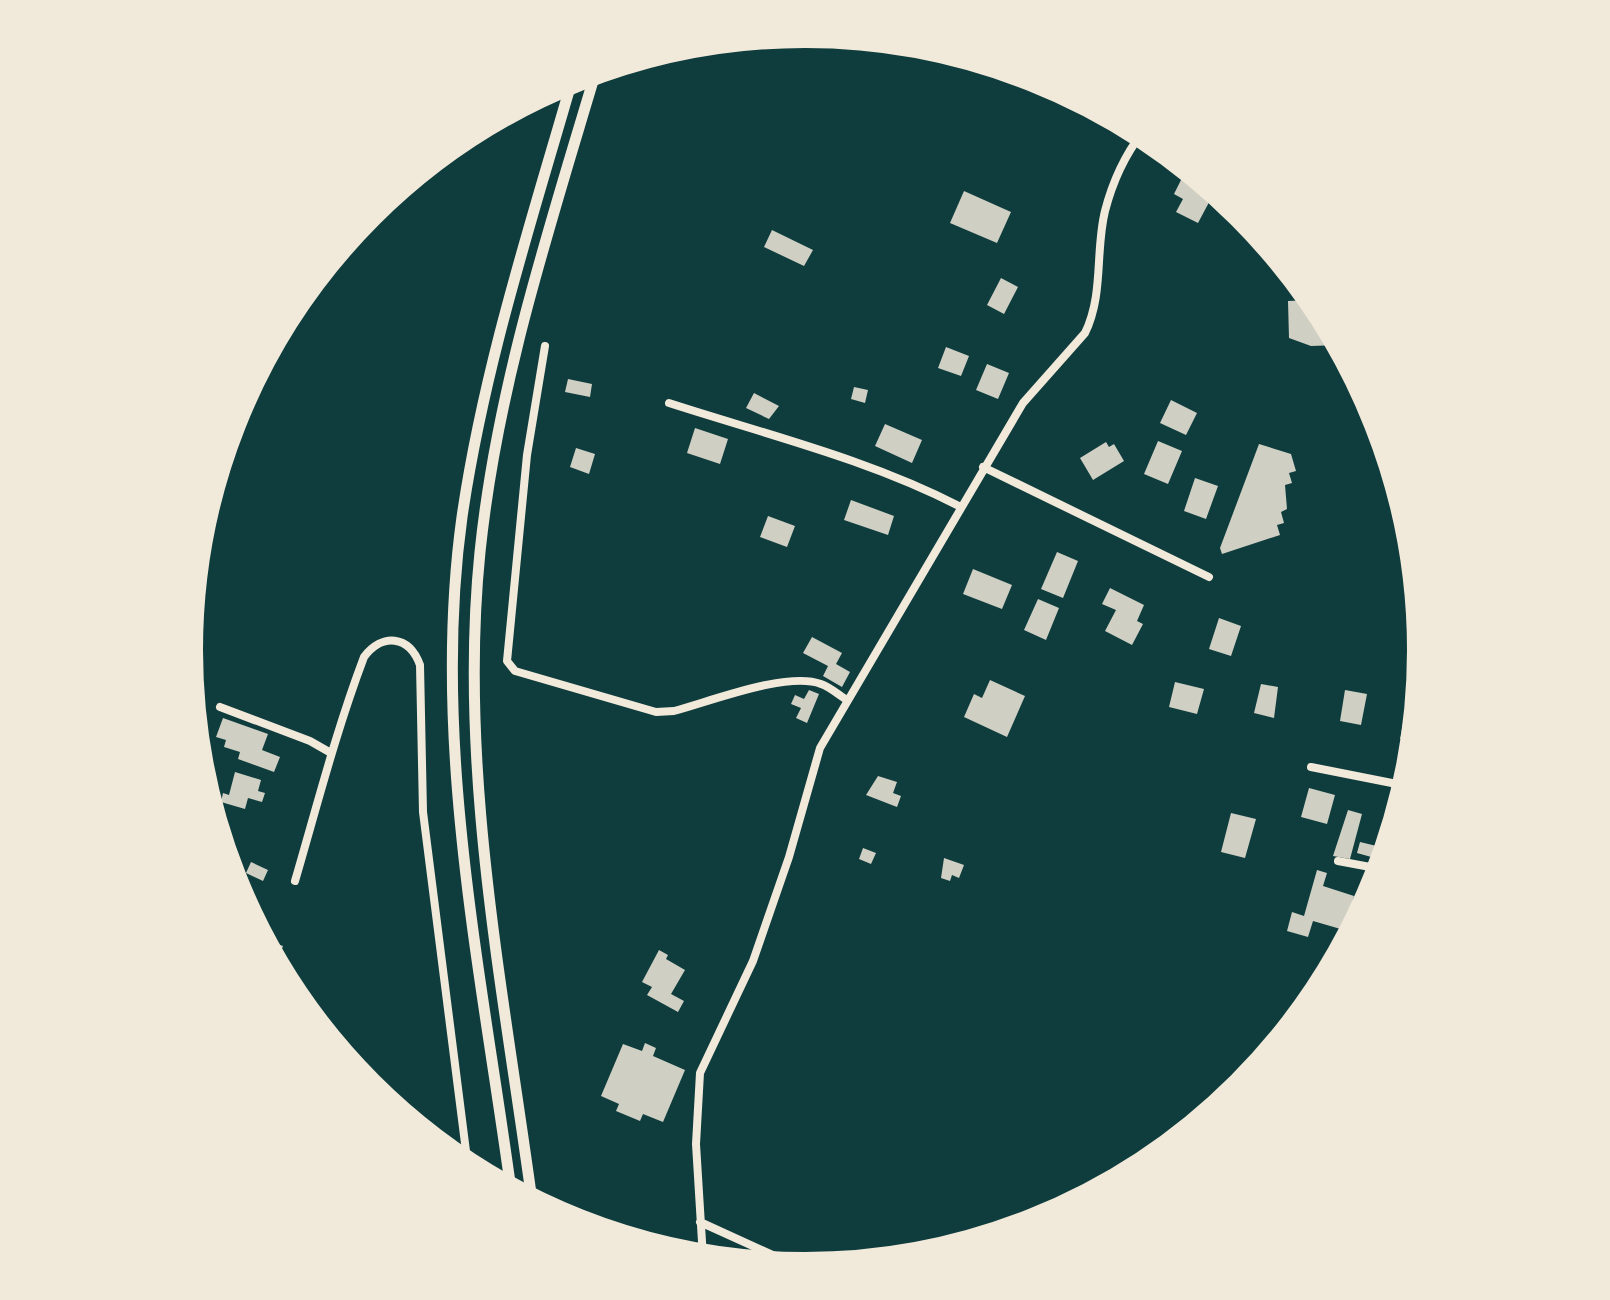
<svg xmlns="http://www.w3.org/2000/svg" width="1610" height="1300" font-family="Karla,sans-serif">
  <rect width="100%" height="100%" fill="#0f3d3e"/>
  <!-- building -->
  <path fill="#cfcfc3" d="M1184,174L1215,191L1198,223L1176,212L1183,199L1174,194Z
    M964,191L1011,212L997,243L950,223Z
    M772,230L813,250L804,266L764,247Z
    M1274,252L1285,266L1277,267Z
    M1001,278L1018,287L1004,314L987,305Z
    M1313,300L1319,307L1339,345L1311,346L1289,338L1288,301Z
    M946,347L969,356L961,376L938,368Z
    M987,364L1009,373L998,399L976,390Z
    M568,379L592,384L590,397L565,392Z
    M854,387L868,390L865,403L851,399Z
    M754,393L779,406L769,419L746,408Z
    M1171,400L1197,413L1186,435L1160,423Z
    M885,424L922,440L912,463L875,446Z
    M695,428L728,439L720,464L687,453Z
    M1158,441L1182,451L1168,484L1144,474Z
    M1106,442L1109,447L1114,444L1124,461L1093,480L1080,458Z
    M1259,444L1291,454L1296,471L1289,473L1292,483L1285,485L1287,509L1281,512L1284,523L1277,525L1280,535L1222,554L1220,548Z
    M576,448L595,454L589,474L570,467Z
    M1195,478L1218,486L1206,519L1184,511Z
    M851,500L894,516L888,535L844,520Z
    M768,516L795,526L787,547L760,537Z
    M1057,552L1078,561L1063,598L1041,589Z
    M973,569L1012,585L1002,609L963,594Z
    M1110,588L1144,605L1137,621L1143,624L1132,645L1105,631L1116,610L1102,604Z
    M1038,599L1059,608L1046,640L1024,630Z
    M1219,618L1241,626L1231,656L1209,649Z
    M812,637L842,653L836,664L850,672L842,687L823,676L828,666L803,653Z
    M990,680L1025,696L1007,737L964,717L974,694L982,698Z
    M1175,682L1204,689L1197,714L1169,707Z
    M1261,684L1278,687L1274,718L1254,713Z
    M809,690L819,694L807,723L796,718L801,708L791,704L795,695L804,699Z
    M1345,690L1367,694L1361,725L1340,721Z
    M1405,713L1417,715L1414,742L1400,739Z
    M223,718L268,734L262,750L280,757L274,772L238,759L240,752L224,747L226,740L216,737Z
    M235,772L261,780L258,791L265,793L262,802L248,798L245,809L221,802L223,793L229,795Z
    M878,776L897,782L893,793L901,796L897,807L866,795Z
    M1309,788L1335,795L1327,824L1301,817Z
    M1348,810L1362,814L1350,859L1333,856Z
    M1231,813L1256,819L1245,858L1221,852Z
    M1360,842L1385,848L1382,860L1357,853Z
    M863,848L876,853L871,864L859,859Z
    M944,858L964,865L959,878L952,875L950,881L941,878Z
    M251,862L268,870L263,881L246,873Z
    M1317,870L1327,873L1323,886L1354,896L1344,930L1313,921L1308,937L1287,931L1292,912L1304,916Z
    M261,938L283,946L276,965Z
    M659,950L668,955L666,959L685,970L671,994L684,1001L678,1012L647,995L652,987L642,982Z
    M645,1043L656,1048L653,1056L685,1070L663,1122L643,1114L640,1121L616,1111L619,1104L601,1096L623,1044L642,1051Z"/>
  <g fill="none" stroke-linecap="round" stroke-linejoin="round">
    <!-- minor -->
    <path stroke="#f1e9da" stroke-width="8" d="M545,346L527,455L507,661L515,671L656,712L674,711C709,702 787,671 821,684C830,687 839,695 847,700
      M669,403C768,435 868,459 961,507
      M983,467L1209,577
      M220,707L310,741L331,753
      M1311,767L1407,786
      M1338,861L1381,869
      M295,881C317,806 336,731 364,657C382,633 409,635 420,665L423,812L468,1167
      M700,1222L799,1267
      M703,1258L696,1144L700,1073L753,961L789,857L820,748L1023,403L1085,333C1104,294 1095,251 1105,211C1112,184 1125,155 1142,133"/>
    <!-- secondary -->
    <path stroke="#f1e9da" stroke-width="11" d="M511,1190C481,970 431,740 462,517C484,366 531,223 573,77
      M532,1201C503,987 458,768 480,552C497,387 549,229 596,71"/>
  </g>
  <!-- crop -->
  <path d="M0 0H1610V1300H0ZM201 650a604 604 0 1 1 1208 0a604 604 0 1 1-1208 0Z" fill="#f1e9da" fill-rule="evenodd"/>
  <path fill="none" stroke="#f1e9da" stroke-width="4" d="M201 650a604 604 0 1 1 1208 0a604 604 0 1 1-1208 0Z"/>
</svg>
